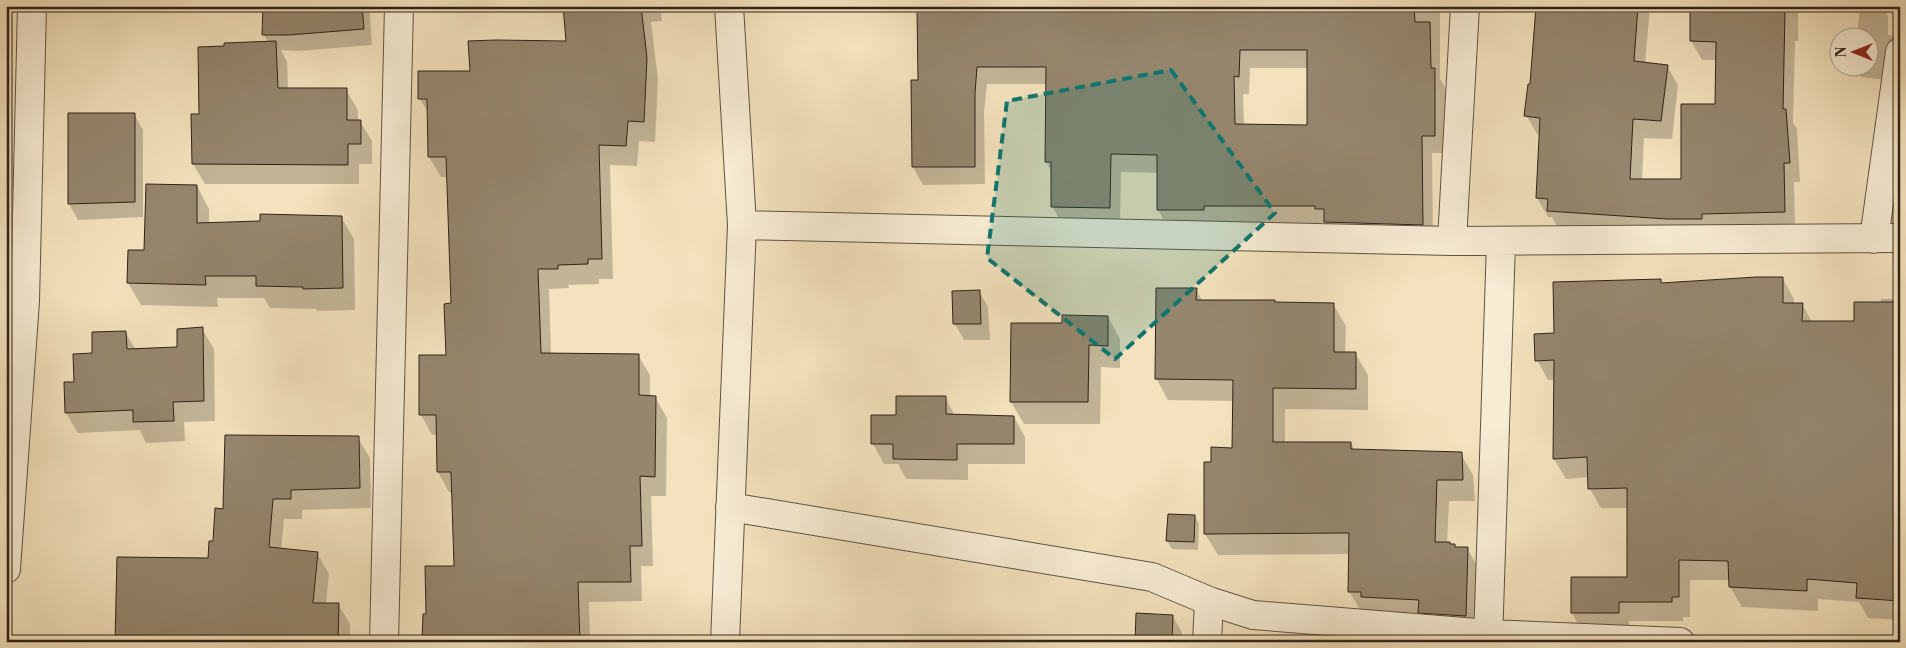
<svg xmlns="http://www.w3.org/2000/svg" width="1906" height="648" font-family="'Libre Bodoni',serif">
  <rect width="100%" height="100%" fill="#f3e2bd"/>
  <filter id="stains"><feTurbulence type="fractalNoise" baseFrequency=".004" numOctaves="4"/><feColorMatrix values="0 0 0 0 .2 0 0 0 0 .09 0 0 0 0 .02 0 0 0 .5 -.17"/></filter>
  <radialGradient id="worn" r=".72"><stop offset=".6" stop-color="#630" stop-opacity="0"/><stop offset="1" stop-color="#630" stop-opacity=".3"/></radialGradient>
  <!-- shadow -->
  <path fill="#0003" fill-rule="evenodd" d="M264,6H369L372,45L298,51L281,50L287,62L288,89L346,90L358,110V121H360L372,141V164H359V184H205L193,164L201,115L225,47L268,42L264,35Z
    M564,6H672L673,12L661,13L662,21L651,22L658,79L655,142L639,141L637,166L610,165L613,279H599V284L568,285L569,288L549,289L551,354L638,355L650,375V397H655L667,418L666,496H651L653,566H641L642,601L589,602L590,642H423L427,615L455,567L453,492H449L438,472L437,435H432L421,415L448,356L453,304L448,177H441L429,157V114L420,99L471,72L567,42Z
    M919,6H1440V79L1445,87V153H1432L1433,242L1326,227L1325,223H1214L1168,228L1158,210V173L1121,172L1120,226L1062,224L1052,206V172L1046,162L1047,84H987L984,112L985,184L923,185L913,167L920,81ZM1250,68H1308V127L1244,126L1243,94H1249Z
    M1537,6H1650L1645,64L1667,66L1678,85L1672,139L1644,138L1642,180H1682L1716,106L1717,60H1702L1691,41V6H1798V41H1795L1793,123L1797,129L1800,182H1794L1795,231L1559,230L1552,217H1548L1537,198L1540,135L1537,134L1526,115L1531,86Z
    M1860,6H1882L1888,16V35L1900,36V51L1888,80L1861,77L1855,68H1868V38H1857Z
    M134,114L143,130V217L78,220L69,204Z
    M197,186L209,209V224L261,222L341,217L354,239L355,310L317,311L316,309L270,308L264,298H217L218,307L141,305L128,283L146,251Z
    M1783,279L1794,299V304H1802L1812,322H1855L1881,303V299H1900V620L1868,618L1859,602L1818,599V611L1742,607L1730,587V580H1690V617H1683V621H1629V633H1583L1572,613L1628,579V508H1601L1590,489L1589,477L1566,479L1554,459L1555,380H1548L1537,360L1555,334L1661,281L1662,284Z
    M1196,289L1203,302L1333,304L1346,326L1345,353H1355L1368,375V410L1285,409V443H1351L1355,451L1461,454L1473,475L1475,501H1449L1447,543L1456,548H1467L1479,569L1478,637L1362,613L1349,591L1350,554L1218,555L1205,534L1213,463L1233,449L1234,401L1168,400L1156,378Z
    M979,291L988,307L990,340H964L955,324Z
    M1108,317L1120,339V368L1101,367L1100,424H1024L1011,402L1063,324Z
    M202,329L214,349L215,421L184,422L185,441L146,443L140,430L78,433L66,413L75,383L94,354L125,332L136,350L178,348Z
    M945,397L955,416L1014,417L1025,437V464H968V480L906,479L898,464H884L873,444L897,417Z
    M358,438L370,458L371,508L302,510V519H284L281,550L317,553L329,574L326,604H338L350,624V642H116L209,559L224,510Z
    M1169,515L1195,516L1199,524L1198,550L1172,549L1167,541Z
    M1173,617L1182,632L1181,642H1136Z"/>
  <!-- building -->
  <path fill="#95866e" stroke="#2f2218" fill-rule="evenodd" d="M263,6H362L364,29L289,35H262Z
    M563,6H641L647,58L644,122L628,121L626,146L599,145L602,259H588V264L558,265V269H538L541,353L639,354V395L656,396L655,477L640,476L642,546H630L631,582H578L580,642H422L423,614H426L425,566H454L451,472H437L436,415H419V355H446L444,304L451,303L446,157H428L427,99H418V71H470L468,41L496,40L566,41Z
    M982,6H1414L1415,22H1430L1431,68H1435V136H1422L1423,225L1324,222V209H1315V206H1204V210H1157V155L1111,154L1110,208L1051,207V162H1045L1046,67H977L975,93V167H912L911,80H918L917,9L982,8ZM1240,50H1307V125L1235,124L1234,76L1239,77Z
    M1536,6H1638L1634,61L1668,65L1661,121L1633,119L1630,179H1681V104H1715L1716,42L1690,41V6H1781V10H1785L1783,109H1786L1790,163H1784L1785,212L1702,214V219H1667L1547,211L1548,199L1536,198L1540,118L1524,116L1528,84H1530Z
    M276,41L278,88H347V120H361V144H348V165L192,164L191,114H199L198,47L224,46V43Z
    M68,113H135V202L68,204Z
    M146,184L197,185V223L260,221V214L342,216L343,288L303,289V287L256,286V276H205L206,285L127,283L128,250H144Z
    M1757,277H1783V303H1803L1802,321H1854V302H1900V601L1856,598L1857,583L1807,579V591L1729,587L1728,561L1679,560V597H1672V602H1619V613H1571V577H1627V488L1588,489L1587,457L1553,459L1554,360L1535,361L1534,334L1554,333L1553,282L1661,279V283Z
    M1156,288H1197L1196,300H1275V302L1334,303V352H1356V389L1273,388V442H1351V449L1462,452L1463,480H1437L1435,542H1450V544H1455V547H1468L1466,616L1418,613L1419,600L1361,597V592H1348L1349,533L1204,534V462H1211V447L1232,448L1233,380L1155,379Z
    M980,290L981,324H953L952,291Z
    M1062,315L1108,316V346L1089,345L1088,402H1010L1011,323H1062Z
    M203,327L204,401L173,402L174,421L133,422V410L65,413L64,382H74L73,354L92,353V332L126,331L127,349L177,347V329Z
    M896,396H946V414L1014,416V444H957V460L893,459V444H871V415H896Z
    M225,435L359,436L360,488L291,490V499H273L269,547L318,552L313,603H339L338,642H115L117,557L208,558L209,541H213L215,508L223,509Z
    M1168,514L1195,515L1194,542L1166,541Z
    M1136,613L1173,615L1172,642H1135Z"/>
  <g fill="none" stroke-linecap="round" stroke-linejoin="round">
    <defs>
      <path id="minor" d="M742,225L1452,241L1900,238
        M1874,239L1900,52
        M1452,241L1465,6
        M730,507L1152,577L1209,601L1253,615L1489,634L1680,642
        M6,569L25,301L32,6
        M384,642L399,6
        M725,642L742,225L729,6
        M1207,642L1209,601
        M1488,642L1501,242"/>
    </defs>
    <!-- minor casing -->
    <use href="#minor" stroke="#605241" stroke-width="30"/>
    <!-- minor -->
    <use href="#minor" stroke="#f7ecd4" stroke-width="28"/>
  </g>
  <!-- marked area -->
  <path fill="#0f766e" fill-opacity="0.2" stroke="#0f766e" stroke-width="4" stroke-dasharray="10 6" stroke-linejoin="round" d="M1171,70L1275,213L1115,359L987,258L1007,101Z"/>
  <!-- margin -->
  <rect width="1906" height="648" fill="none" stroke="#f3e2bd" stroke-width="25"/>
  <rect x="8" y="8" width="1891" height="633" fill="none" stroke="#2f2218" stroke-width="2.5"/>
  <rect x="12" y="12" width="1881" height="623" fill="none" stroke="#2f2218"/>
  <!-- north arrow -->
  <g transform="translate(1854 52) rotate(270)"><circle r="24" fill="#f7ecd4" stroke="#a79b89"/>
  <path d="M0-4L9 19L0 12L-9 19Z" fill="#8f2418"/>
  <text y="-8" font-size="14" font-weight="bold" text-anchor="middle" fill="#2f2218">N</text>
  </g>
  <rect width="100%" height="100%" filter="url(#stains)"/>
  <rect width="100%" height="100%" fill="url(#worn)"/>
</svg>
